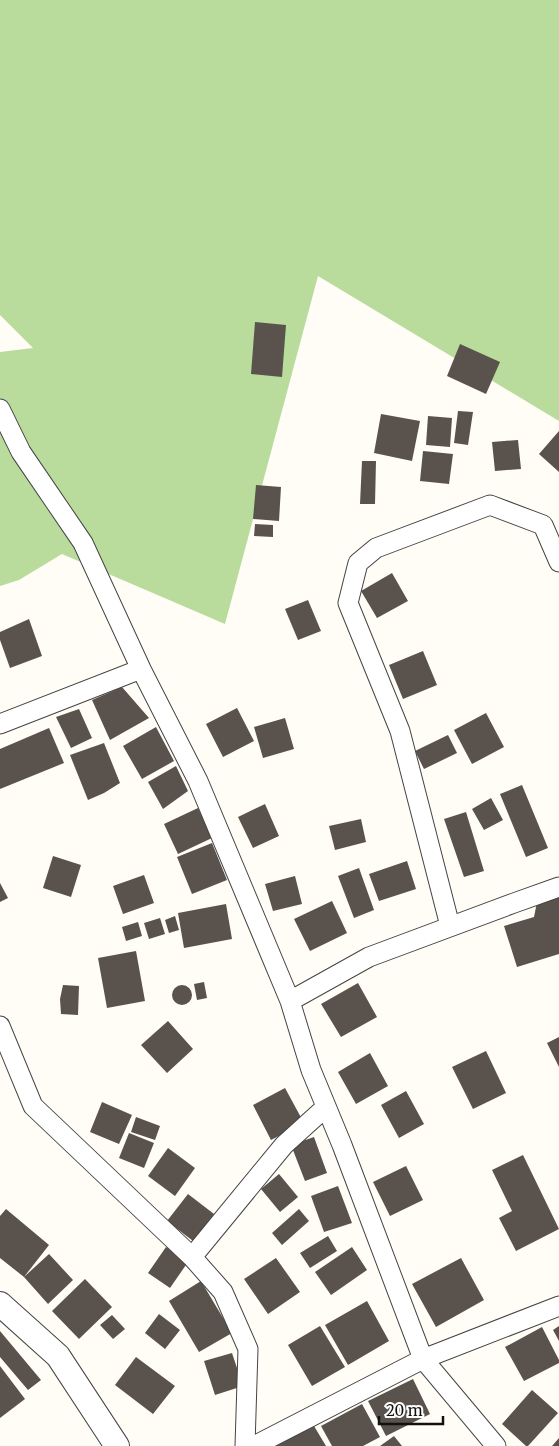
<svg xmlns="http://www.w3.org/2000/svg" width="559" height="1446" font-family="Merriweather,serif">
  <rect width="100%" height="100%" fill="#fffdf5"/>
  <!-- forest -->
  <path fill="#b9dc9c" d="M0,0H559V421L318,276L225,624L62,554L19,580L0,586V352L33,348L0,315Z"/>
  <!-- building -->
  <path fill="#5a524d" d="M255,322L286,325L282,377L251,374Z
    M460,344L500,362L486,394L447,376Z
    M458,411L473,412L468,445L454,443Z
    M381,414L420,421L412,461L374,453Z
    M428,416L452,418L450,447L426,445Z
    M559,431V472L539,454Z
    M518,440L521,469L495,471L492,442Z
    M423,451L453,454L449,484L420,481Z
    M362,461H376L375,504H360Z
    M256,485L281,487L279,521L253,519Z
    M255,524L273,525V537L254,536Z
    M392,573L408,601L377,618L361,591Z
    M308,600L321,631L298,640L285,609Z
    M29,619L42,656L10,668L0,640V632Z
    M423,651L437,685L403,699L389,665Z
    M122,687L149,718L110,740L92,700Z
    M237,708L254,741L223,757L206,724Z
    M79,709L92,738L71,748L56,717Z
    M486,713L504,747L472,764L454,730Z
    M285,718L294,749L263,758L254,727Z
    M156,727L174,761L142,779L123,746Z
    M49,728L64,763L0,789V749Z
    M448,735L457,753L424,769L415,751Z
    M104,743L120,783L104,793L88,800L70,755Z
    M176,766L188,791L163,809L148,782Z
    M522,785L548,848L526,857L500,794Z
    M491,798L503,820L484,830L472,809Z
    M265,804L279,836L253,848L238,817Z
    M198,808L212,838L178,854L164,824Z
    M466,812L484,871L464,877L444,819Z
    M361,819L366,842L335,850L329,826Z
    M212,843L227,880L192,894L177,857Z
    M53,856L81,865L71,897L43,888Z
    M407,861L416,889L379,901L369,874Z
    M359,868L374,910L354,918L338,876Z
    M144,875L154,903L123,914L113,886Z
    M295,876L302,904L273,911L265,884Z
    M0,883L8,898L0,902Z
    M559,895V954L517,967L504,926L534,917L537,902Z
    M332,901L347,933L310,951L294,919Z
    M226,904L232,939L184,948L178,913Z
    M175,916L179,930L169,933L165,920Z
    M160,918L165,934L149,939L144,923Z
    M138,922L142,936L126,941L122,927Z
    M136,951L145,1001L107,1008L98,958Z
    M204,982L207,998L197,1000L194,984Z
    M358,983L377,1017L341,1037L321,1004Z
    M172 995a10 10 0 1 1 20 0a10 10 0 1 1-20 0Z
    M63,985L79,986L78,1015L61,1014L60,999Z
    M168,1021L193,1049L167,1073L141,1045Z
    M559,1037V1067L547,1043Z
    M486,1051L506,1093L473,1109L452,1067Z
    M370,1053L388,1086L356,1104L338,1072Z
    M285,1088L304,1123L271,1140L253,1105Z
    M406,1091L424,1124L399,1138L381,1105Z
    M102,1102L132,1115L119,1144L90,1132Z
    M136,1117L160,1126L155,1140L131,1132Z
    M129,1133L154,1143L144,1168L119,1158Z
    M314,1137L327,1173L305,1181L291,1145Z
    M168,1148L195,1168L175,1196L148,1176Z
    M523,1155L559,1229L516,1251L499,1218L512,1211L492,1170Z
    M406,1166L423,1200L390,1216L373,1182Z
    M279,1174L298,1197L280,1212L261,1189Z
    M338,1186L352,1223L324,1232L311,1196Z
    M188,1194L214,1214L193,1241L167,1221Z
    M6,1209L49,1245L24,1277L49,1254L73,1280L48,1304L24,1277L0,1258V1216Z
    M299,1209L309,1221L282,1245L272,1233Z
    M328,1236L337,1251L310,1268L300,1253Z
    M166,1247L188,1262L170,1288L148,1273Z
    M352,1247L367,1270L331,1295L315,1272Z
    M276,1258L300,1292L268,1314L244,1279Z
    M461,1258L484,1300L436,1327L412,1284Z
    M85,1279L112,1307L79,1339L52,1311Z
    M201,1281L232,1333L199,1352L169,1301Z
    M367,1301L389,1341L348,1365L325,1325Z
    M159,1314L180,1330L165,1349L145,1333Z
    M112,1315L125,1329L113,1339L100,1325Z
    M320,1326L345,1367L312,1386L288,1345Z
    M559,1326V1341L553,1330Z
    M542,1327L559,1360V1363L524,1381L505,1347Z
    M0,1331L41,1380L28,1390L0,1357Z
    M232,1353L243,1386L215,1395L204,1361Z
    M136,1357L175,1386L153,1414L115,1385Z
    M0,1366L25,1399L0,1418Z
    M413,1379L430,1414L386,1436L368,1401Z
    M532,1390L558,1413L528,1446H526L502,1424Z
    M362,1404L380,1437L363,1446H332L321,1426Z
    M314,1426L326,1446H265L306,1427Z
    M394,1436L402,1446H380Z
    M559,1438V1446H552Z"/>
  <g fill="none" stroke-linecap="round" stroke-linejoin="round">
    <defs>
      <path id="minor" d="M0,409L21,452L83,543L141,669
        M0,724L141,669L198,781L290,1001L311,1070L342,1145L423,1359L496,1446
        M450,926L400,731L348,603L358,563L376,548L490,505L543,525L559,562
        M290,1001L369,957L514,903L559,887
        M0,1026L33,1106L192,1257L223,1292L248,1349L245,1446
        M192,1257L284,1145L326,1107
        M254,1446L423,1359L559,1306"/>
      <path id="tertiary" d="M0,1304L58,1356L117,1446"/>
    </defs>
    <!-- minor casing -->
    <use href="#minor" stroke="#444" stroke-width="21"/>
    <!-- tertiary casing -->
    <use href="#tertiary" stroke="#444" stroke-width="26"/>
    <!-- minor -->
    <use href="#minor" stroke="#fff" stroke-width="19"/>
    <!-- tertiary -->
    <use href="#tertiary" stroke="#fff" stroke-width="24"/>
  </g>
  <!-- scale -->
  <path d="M379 1416v8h64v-8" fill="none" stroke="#111111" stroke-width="2.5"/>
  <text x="386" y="1416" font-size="15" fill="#111111" stroke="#ffffff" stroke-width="4" paint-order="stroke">20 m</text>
</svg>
